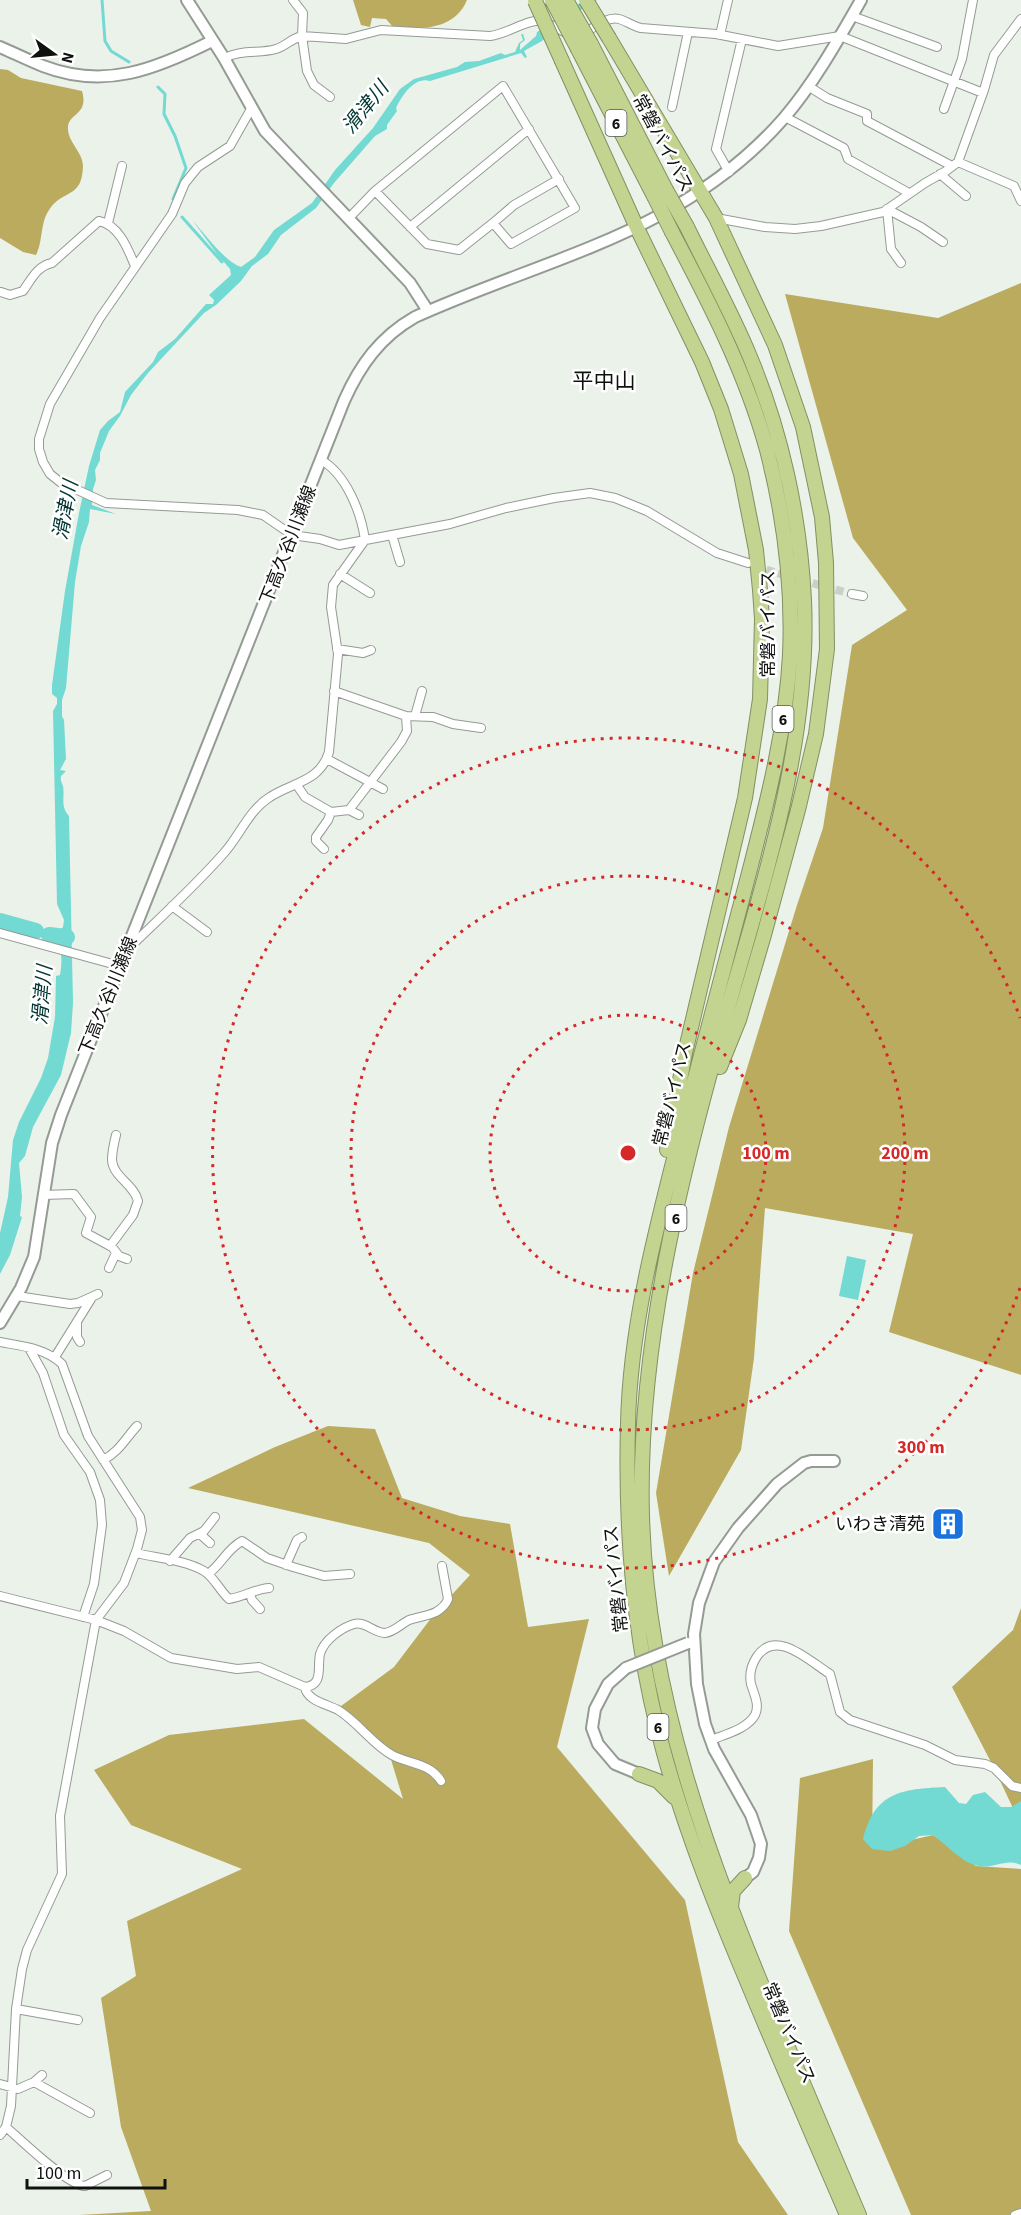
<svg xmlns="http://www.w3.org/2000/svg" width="1021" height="2215" font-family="'Source Sans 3','Noto Sans JP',sans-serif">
  <rect width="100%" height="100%" fill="#ebf2ea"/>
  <!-- forest -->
  <path fill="#baab5f" d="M353,0H467C454,31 421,29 393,27L386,19L372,18L370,27L361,25Z
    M0,69L8,70L21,78L82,91C89,115 69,113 68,127C67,142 83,152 83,166C82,200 63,188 49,210C40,223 43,242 36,255L23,252L0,238Z
    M1021,283V1375L889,1332L913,1234L765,1208L754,1358L741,1450L669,1576L656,1493L693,1273L729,1127L797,905L823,828L852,645L907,610L853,538L785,294L938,318Z
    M328,1426L375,1429L402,1498L460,1516L510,1524L528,1627L589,1619L557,1747L685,1900L738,2142L788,2215H79L151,2211L121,2127L101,1998L136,1976L127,1921L242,1869L131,1825L94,1770L169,1735L304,1719L403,1799L389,1753L337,1709L394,1667L435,1613L470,1575L429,1543L188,1488L275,1447Z
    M1021,1608V1825L994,1768L952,1687L1013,1630Z
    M873,1759L872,1849L933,1835L976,1866L1021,1869V2215H911L789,1931L800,1778Z"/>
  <!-- water -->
  <path fill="#72dad2" d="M583,0H597L576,13L542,41L524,51L527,57L525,58L521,53L430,81C415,76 402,95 396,108L397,111L387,125V129L375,136L334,183L316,208L281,235L268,254L252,266L241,281L216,305L204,313L148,373L131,395L120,416L109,431L100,453V460L95,470L96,480L93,489L92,505L116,514L90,509L89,522L81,546L75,582L66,688L62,700V716L64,720L66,759L60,770L66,771L61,776C60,780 62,783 63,786C65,797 60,806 69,816L73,1003L71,1033L61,1075L33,1127L25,1156L19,1163L22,1197L20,1216L22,1217L10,1255L0,1274V1233L8,1197L13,1140L19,1122L41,1078L48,1058L55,1017L56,976L60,975C61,969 62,961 61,955C61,949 56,940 57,935C58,932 61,930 63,927L64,920L57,904L53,711L57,704V698L52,694V685L65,591L79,513L89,466L100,430L108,421L120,412L125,392L153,362L158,352L175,339L206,304H213L214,300L209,295L231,275L230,269L217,254L193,221C205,234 224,261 241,267L255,257L274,230L312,203L335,170L373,128L400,89L414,79L457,67L465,62L479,61L501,53L505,55L515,52L519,43L523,40L521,34H523L525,40L520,44V50L536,36L537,32L569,12Z
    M847,1256L866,1260L858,1300L839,1296Z
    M945,1787L959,1803L966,1804L973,1795L985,1792L1001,1807H1011L1021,1801V1865C1005,1857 992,1871 975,1865C960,1861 946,1844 933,1835L919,1836L905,1846L890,1851L872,1849L863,1839C875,1792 901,1789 945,1787Z"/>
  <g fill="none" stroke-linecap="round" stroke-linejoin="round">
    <!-- stream -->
    <path stroke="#72dad2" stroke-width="3" d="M102,0L105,41L111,51L129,62
      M158,87L165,94L164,114L175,136L186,168L173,199
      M182,217L222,262"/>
    <!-- river -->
    <path stroke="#72dad2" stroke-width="16" d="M0,921L36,931
      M49,935L67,937"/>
    <!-- street-tunnel -->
    <path stroke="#cad0c9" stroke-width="8" stroke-dasharray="8 4" stroke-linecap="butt" d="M755,566L790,577
      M801,580L852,594"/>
    <defs>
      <path id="street" d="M293,0L303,13L302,36L307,71L314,85L330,97
        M852,16L937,47
        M584,33C594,28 607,16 619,19C627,21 632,26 641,28L716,34L778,46L840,36L983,93
        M720,35L728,0
        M224,58C243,49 259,54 276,49C286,46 292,38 302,36L346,39L381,30L490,36C505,35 528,19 540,21C549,22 561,31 570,35
        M808,86L827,98L867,114V121L952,166
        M672,107L688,32
        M251,109L230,146L198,167L185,183L172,214L100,318L50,404L39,439V449L43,462L50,474L60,482L106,503L238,510L263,515L292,535L320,539L339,545L450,524L506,508L554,498L590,493L615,498L647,511L717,553L748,563
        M944,109L962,59L973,0
        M785,117L844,148L848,159L909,193
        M958,162L1014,186L1021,201
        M729,172L716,149L742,39
        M940,174L966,196
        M887,209L921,227L943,242
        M887,209L891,249L901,263
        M349,218L375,191L427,244L459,250L493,223L511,244L575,208L503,86L375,191
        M716,218L765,227L795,229L821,226L883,212L925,183L946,171L958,162L984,90L994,55L1021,19
        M108,223L122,166
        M493,223L514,205L559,179
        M410,227L529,129
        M1,292L10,295L23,291C31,280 37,266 52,263L99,221C119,225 128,249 135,266
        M392,535L400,562
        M340,574L370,593
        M852,594L863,596
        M337,649L363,653L371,650
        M334,691L406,716L433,717L453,724L481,728
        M415,716L422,691
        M327,759L383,789
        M296,784L305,797L331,812L349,810L401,742L407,731L406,716
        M349,810L359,815
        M324,849L316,841V837L328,820L331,812
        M172,906L207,932
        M0,933L120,966
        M130,947C162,916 195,886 224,853C240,835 249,810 270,797C293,782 320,782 329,752L338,654L331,607L333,585L365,540C361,512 346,474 321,460
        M43,1195L74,1194L91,1217L86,1233L112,1247L119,1256L127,1259
        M110,1246L133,1215L138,1201C134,1184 113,1177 112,1160C112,1152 114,1143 116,1135
        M109,1268L116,1253
        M17,1296L70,1304L78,1303L98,1294
        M77,1323V1337L80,1342
        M0,1342C21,1346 46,1348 62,1364L88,1436L140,1517L142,1530L137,1549L124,1583L96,1620L60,1816L62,1874L27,1950L22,1969L16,2009L11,2106L6,2127L0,2135
        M29,1348L43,1373L64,1435L90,1472L100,1500L102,1525L94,1584L83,1617
        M55,1357L91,1299
        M103,1460C119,1452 125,1439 137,1426
        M200,1534L210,1543
        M136,1553C157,1558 185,1560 204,1571C214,1577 220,1591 229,1599C243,1597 255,1589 269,1588
        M170,1561L190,1538L204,1531L215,1517
        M286,1565L297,1540L302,1537
        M208,1574C221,1565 227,1549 242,1541L267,1558L293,1567L324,1576L350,1574
        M250,1594L252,1600L260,1609
        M0,1596L96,1620L124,1631L171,1658L237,1669L259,1667L305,1687C324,1685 317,1667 320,1654C324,1640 341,1628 354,1624C365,1621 374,1633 385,1633C394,1632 401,1624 409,1620C418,1617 428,1616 436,1612C441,1609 446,1605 448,1599L442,1566
        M305,1687C307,1701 327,1704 338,1710C358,1722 372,1744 392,1755C409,1764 430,1763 441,1781
        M711,1740C726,1734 747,1729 755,1715C760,1705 754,1694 751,1684C749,1674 751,1666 756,1658C775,1627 809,1661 830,1674L840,1712L850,1720L925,1745L955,1760L985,1764L994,1768L1012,1786L1021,1788
        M16,2009L78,2020
        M34,2082L90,2113
        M0,2084L18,2089L34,2082L42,2075
        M6,2127C21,2140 67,2185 85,2186L107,2175
        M1015,2215L1021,2213"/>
      <path id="secondary" d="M187,0L224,58L265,131L410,283L428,311
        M0,47C14,53 28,60 43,66C105,90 156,69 212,41
        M0,1323L21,1288L34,1257L52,1143L61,1115L344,401C360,365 380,337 415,317C547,257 683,234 784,118C814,83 838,40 861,0
        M626,1668L608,1684L595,1709L592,1728L598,1744L615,1764L639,1774
        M745,1878L753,1872L759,1858L761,1844L751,1815L714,1749L705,1724L697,1684L694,1634L699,1603L714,1562L738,1528L777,1484L804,1463L811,1461H834"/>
      <path id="highway" d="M609,38L716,218L775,345L803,427L822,517L826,563L827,649L816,734L798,810L764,935L739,1020L720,1067
        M591,44L666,190
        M578,49L654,196
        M562,61L637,228L702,362L721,409L741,474L756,550L760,590L762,619L760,699L745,798L685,1053L667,1150
        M687,227C708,270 732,313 750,357C782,433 800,518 804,600C810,732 770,860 734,986C686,1158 637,1336 642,1516C647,1696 709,1860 778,2024C805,2088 832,2151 859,2215
        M672,232C709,302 746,373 767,450C784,516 793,587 790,655C786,728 768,799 750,869C727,959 702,1049 679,1139C655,1233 630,1328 628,1424C625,1535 634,1646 664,1753C686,1833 717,1910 749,1986C781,2063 814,2139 847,2215
        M639,1774L658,1781L674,1797
        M731,1907L733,1891L745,1878"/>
    </defs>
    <!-- street casing -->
    <use href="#street" stroke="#949b94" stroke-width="10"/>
    <!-- secondary casing -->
    <use href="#secondary" stroke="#949b94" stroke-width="14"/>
    <!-- highway casing -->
    <use href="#highway" stroke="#839063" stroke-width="16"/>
    <!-- street -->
    <use href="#street" stroke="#fff" stroke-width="8"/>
    <!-- secondary -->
    <use href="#secondary" stroke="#fff" stroke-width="10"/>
    <!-- highway -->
    <use href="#highway" stroke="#c2d490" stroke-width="14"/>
    <defs>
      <path id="secondary-bridge" d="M626,1668L688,1643"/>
      <path id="highway-bridge" d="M552,0L578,49
        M566,0L591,44
        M586,0L609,38
        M535,1L562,61
        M666,190L687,227
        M654,196L672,232"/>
    </defs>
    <!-- secondary-bridge casing -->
    <use href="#secondary-bridge" stroke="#949b94" stroke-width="14" stroke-linecap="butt"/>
    <!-- highway-bridge casing -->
    <use href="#highway-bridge" stroke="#839063" stroke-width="16" stroke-linecap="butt"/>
    <!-- secondary-bridge -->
    <use href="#secondary-bridge" stroke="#fff" stroke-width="10"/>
    <!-- highway-bridge -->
    <use href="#highway-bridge" stroke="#c2d490" stroke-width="14"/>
  </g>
  <!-- distance rings -->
  <g fill="none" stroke="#d62828" stroke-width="3" stroke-dasharray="3 6">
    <circle cx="628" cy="1153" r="138"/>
    <circle cx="628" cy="1153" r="277"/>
    <path d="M1020 1288A415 415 0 1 1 1020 1018"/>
  </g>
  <!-- icons -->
  <defs>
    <symbol id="building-square" viewBox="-11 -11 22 22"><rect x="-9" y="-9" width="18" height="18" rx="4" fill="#1a72dc" stroke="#fff"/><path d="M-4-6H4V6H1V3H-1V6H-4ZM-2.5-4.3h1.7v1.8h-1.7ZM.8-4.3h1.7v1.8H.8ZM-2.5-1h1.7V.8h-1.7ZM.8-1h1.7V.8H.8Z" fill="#fff"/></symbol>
  </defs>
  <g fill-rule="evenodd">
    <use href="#building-square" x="929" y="1505" width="38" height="38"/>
  </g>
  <g text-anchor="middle" stroke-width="5" stroke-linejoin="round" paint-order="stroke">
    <!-- shield labels -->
    <g fill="#fff" stroke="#575857" stroke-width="1.5">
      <rect x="605.5" y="110" width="21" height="26" rx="4.5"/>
      <rect x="772.5" y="706" width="21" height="26" rx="4.5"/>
      <rect x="665.5" y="1205" width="21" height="26" rx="4.5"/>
      <rect x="647.5" y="1714" width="21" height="26" rx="4.5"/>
    </g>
    <g font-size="16" font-weight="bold" fill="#0f110f">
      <text x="616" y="129">6</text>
      <text x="783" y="725">6</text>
      <text x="676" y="1224">6</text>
      <text x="658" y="1733">6</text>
    </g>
    <!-- street labels -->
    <g font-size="18" fill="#0f110f" stroke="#fff">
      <text transform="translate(663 143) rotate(62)" y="6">常磐バイパス</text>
      <text transform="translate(288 545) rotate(-69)" y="6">下高久谷川瀬線</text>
      <text transform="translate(768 624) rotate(-90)" y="6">常磐バイパス</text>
      <text transform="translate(108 996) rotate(-68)" y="6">下高久谷川瀬線</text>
      <text transform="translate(672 1094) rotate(-76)" y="6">常磐バイパス</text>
      <text transform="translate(616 1579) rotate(-96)" y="6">常磐バイパス</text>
      <text transform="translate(789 2033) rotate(67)" y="6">常磐バイパス</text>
    </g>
    <!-- poi labels -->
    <g font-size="18" fill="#0f110f" stroke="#fff" text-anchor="end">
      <text x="925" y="1530">いわき清苑</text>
    </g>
    <!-- water labels -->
    <g font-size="20" font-style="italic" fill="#013532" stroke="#fff">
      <text transform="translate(365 107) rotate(-51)" y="7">滑津川</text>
      <text transform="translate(65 510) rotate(-79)" y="7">滑津川</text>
      <text transform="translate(42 995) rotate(-85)" y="7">滑津川</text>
    </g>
    <!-- quarter labels -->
    <g font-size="21" fill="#0f110f" stroke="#fff">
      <text x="604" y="388">平中山</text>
    </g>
  </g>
  <circle cx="628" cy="1153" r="9" fill="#d62828" stroke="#fff" stroke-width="3"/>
  <g font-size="18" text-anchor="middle" font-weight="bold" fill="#d62828" stroke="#fff" stroke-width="5" stroke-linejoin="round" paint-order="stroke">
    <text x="766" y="1159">100 m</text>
    <text x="905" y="1159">200 m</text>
    <text x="921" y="1453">300 m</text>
  </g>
  <!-- north arrow -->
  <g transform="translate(54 54) rotate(105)" stroke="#ffffff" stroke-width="4.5" paint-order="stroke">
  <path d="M0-4.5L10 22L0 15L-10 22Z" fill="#0f110f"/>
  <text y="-9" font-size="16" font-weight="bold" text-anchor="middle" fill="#0f110f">N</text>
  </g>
  <!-- scale -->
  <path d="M27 2179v9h138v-9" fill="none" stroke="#0f110f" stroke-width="3"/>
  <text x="36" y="2179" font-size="18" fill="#0f110f" stroke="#ffffff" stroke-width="4.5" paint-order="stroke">100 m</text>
</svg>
